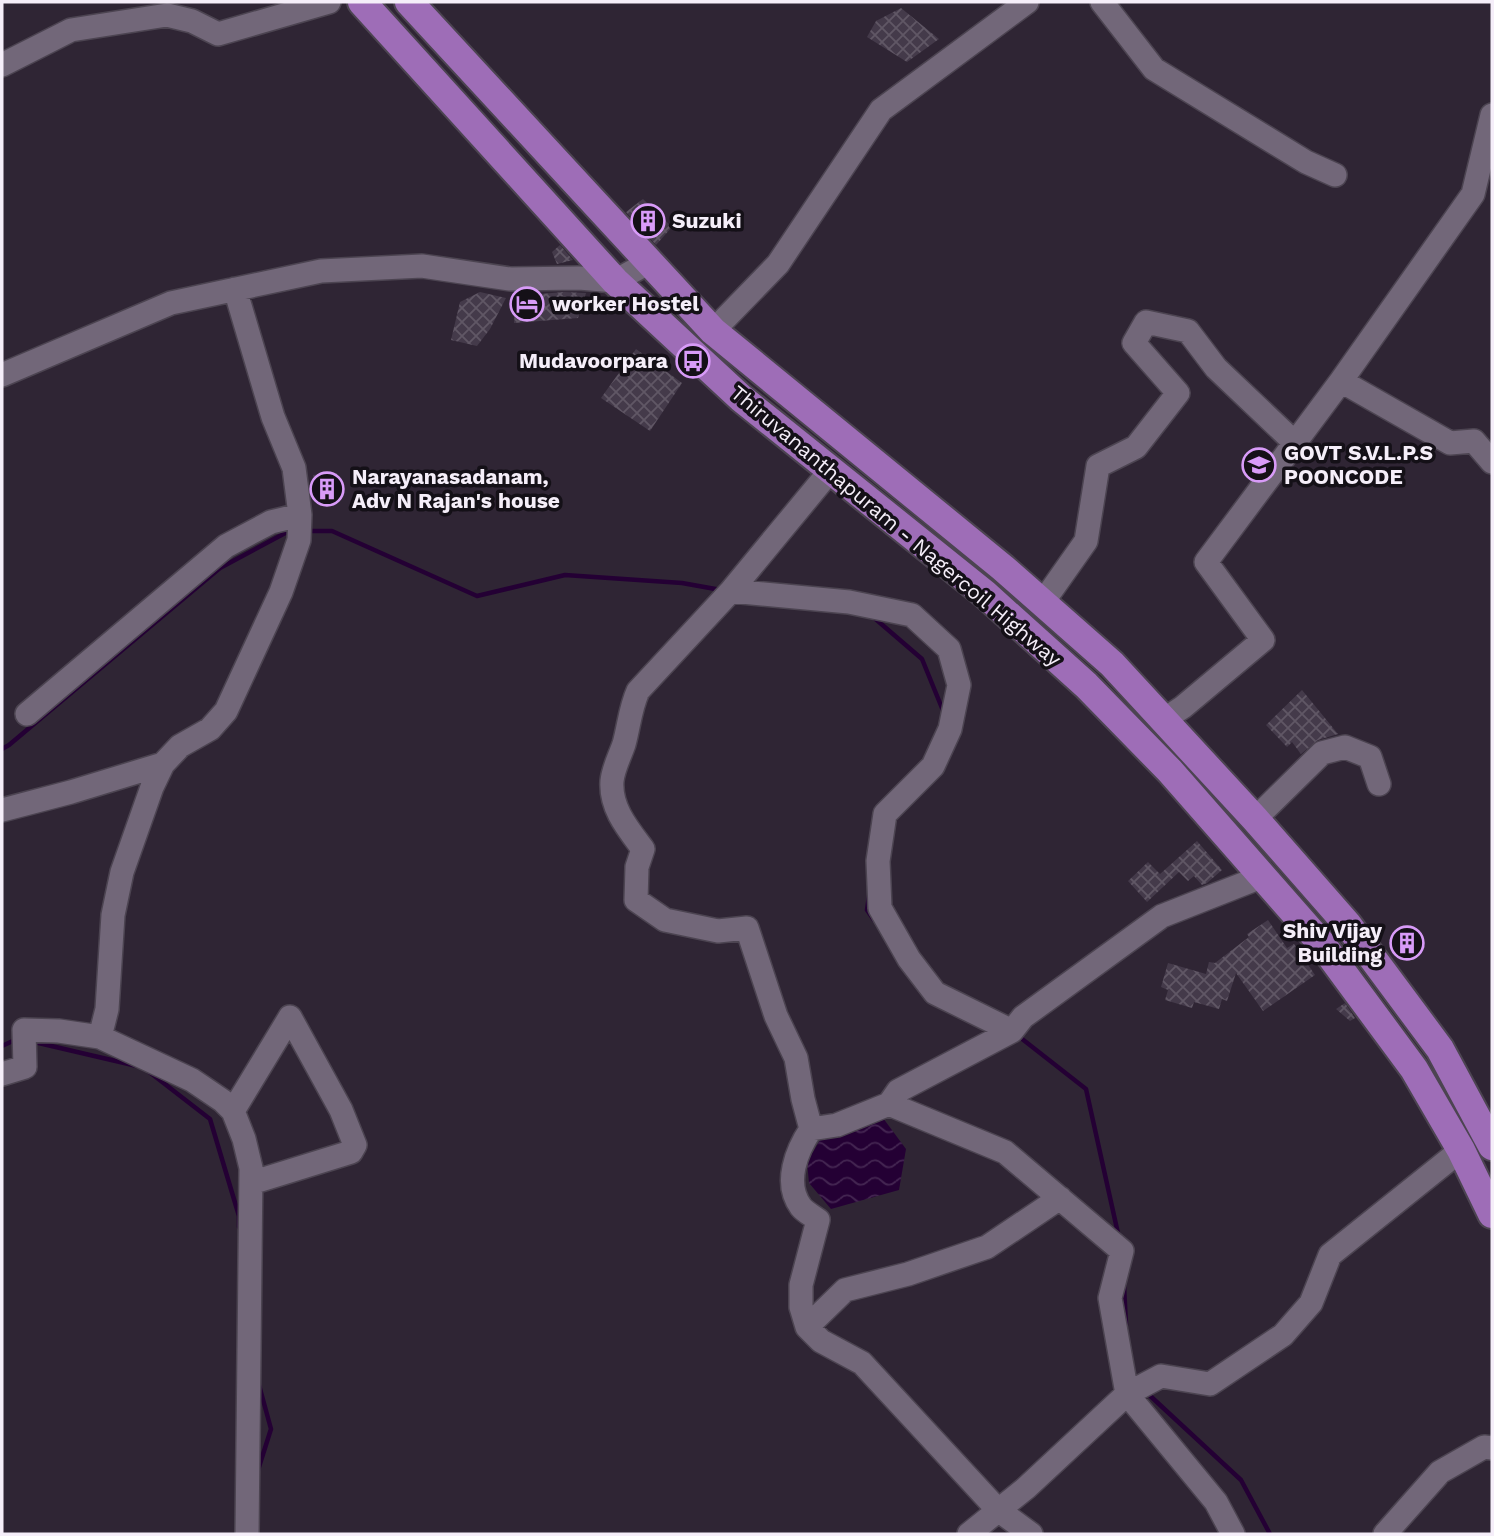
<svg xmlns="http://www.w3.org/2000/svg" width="1494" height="1536" font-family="'Work Sans',sans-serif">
  <defs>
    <pattern id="water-waves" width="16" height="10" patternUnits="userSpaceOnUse" patternTransform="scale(1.75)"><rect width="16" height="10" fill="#240034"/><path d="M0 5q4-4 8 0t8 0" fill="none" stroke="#442652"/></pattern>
    <pattern id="building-cross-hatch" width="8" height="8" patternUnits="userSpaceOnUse" patternTransform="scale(1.75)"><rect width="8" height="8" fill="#443a4a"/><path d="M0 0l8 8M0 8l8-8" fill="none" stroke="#605765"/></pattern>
  </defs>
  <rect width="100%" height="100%" fill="#2f2534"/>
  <!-- water -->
  <path fill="url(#water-waves)" d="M883,1118L906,1149L899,1190L831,1209L809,1183L807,1162L826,1130Z"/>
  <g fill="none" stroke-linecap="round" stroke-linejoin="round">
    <!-- stream -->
    <path stroke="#240034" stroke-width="4.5" d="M306,531H332L477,596L565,575L682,583L721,590
      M872,616L922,659L944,713
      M2,749L9,745L220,568L289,531H294
      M869,896L867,910L874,920
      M1017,1035L1086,1089L1119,1238
      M30,1041L137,1066
      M2,1046L17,1039
      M148,1071L210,1119L239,1216V1227
      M1124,1285L1126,1325
      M1146,1392L1241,1480L1270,1534
      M258,1470L271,1429L259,1385"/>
  </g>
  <!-- building -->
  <path fill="url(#building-cross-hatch)" d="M901,8L939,39L907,62L867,37L876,21Z
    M643,199L672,227L656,245L626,212Z
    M560,245L573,260L557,264L552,252Z
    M480,292L506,298L490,329L477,346L451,340L460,302Z
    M564,292L586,293L578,318L514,323L516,296Z
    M636,349L682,383L650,431L601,398Z
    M337,473L338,503H317L313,475Z
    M1302,690L1338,734L1318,740L1301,754L1292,742L1287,747L1266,725Z
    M1197,841L1222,870L1207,883L1202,885L1194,876L1188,881L1179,872L1147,902L1128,881L1148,862L1160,874Z
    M1268,920L1287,948L1294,944L1315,975L1263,1011L1236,973L1227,1001L1222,999L1219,1009L1194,1002L1192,1008L1165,1000L1168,990L1161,987L1168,963L1206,974L1209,962L1215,963L1249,937L1247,934Z
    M1408,925L1425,947L1409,961L1389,940Z
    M1345,1003L1355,1018L1350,1021L1336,1009Z"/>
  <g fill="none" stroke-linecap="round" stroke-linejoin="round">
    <defs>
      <path id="minor" d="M1102,2L1154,69L1306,162L1335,175
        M2,65L71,30L167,15L192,21L218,34L329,2
        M713,331L778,264L881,110L1027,2
        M2,375L171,303L321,271L422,266L510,279L579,278L615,281L648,263
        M1341,381L1450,443L1474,441L1492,462
        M830,471L731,591L638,691C630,709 629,726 624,744C620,756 613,769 612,781C610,808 628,829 643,849L637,867L636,900L665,920L718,931L747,928L776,1016L796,1058L803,1099L811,1129C797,1150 783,1183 801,1207C805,1212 813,1216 818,1220L801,1285V1307L807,1327L821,1341L862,1363L998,1510L1031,1534
        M731,591L849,602L912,615L949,649L959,685L950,729L933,766L885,814L878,861L880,908L909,959L935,993L1012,1031
        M1043,602L1086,541L1098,466L1136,447L1178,393L1134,343L1146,322L1188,331L1216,368L1295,443
        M27,714L226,546L271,522L300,515
        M1162,721L1183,707L1263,640L1206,562L1341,381L1473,194L1492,115
        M2,810L71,792L163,764
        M1255,819L1322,753L1345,747L1370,757L1379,784
        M100,1037L107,1009L113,915L122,872L152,787L163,764L180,746L210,729L226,711L281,592L299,540L300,515L294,468L273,417L235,289
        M2,1074L25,1067L24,1030L59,1031L100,1037L192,1080L223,1101L233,1111L244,1139L251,1168L247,1534
        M889,1104L1005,1152L1122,1251L1110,1298L1127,1394L1216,1502L1233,1534
        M233,1111L290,1017L341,1110L355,1145L351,1152L251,1183
        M811,1129L837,1125L889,1104L898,1091L1012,1031L1023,1017L1162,916L1261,877
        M807,1327L845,1290L908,1274L987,1247L1060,1198
        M969,1534L1026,1488L1127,1394L1161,1376L1210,1384L1283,1335L1311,1303L1330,1255L1461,1150
        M1385,1534L1440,1472L1484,1447L1492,1448"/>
      <path id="major" d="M362,2L615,281L741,398L985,594L1086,685L1170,771L1321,943L1414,1069L1461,1150L1492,1214
        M409,2L713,331L1003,568L1112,664L1255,819L1348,925L1440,1049L1492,1146"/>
    </defs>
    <!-- minor casing -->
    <use href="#minor" stroke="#4c4451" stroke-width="26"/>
    <!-- major casing -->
    <use href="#major" stroke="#4c4451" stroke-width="32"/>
    <!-- minor -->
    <use href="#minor" stroke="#726779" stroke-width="23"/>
    <!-- major -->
    <use href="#major" stroke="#9e6db7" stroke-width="28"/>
  </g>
  <!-- icons -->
  <defs>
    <symbol id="building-ring" viewBox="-11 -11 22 22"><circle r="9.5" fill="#141017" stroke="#d89bf8" stroke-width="1.5"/><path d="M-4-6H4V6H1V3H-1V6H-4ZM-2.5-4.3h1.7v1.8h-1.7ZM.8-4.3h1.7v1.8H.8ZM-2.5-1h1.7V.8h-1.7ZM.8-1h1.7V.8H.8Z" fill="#d89bf8"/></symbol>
    <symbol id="hotel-ring" viewBox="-11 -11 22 22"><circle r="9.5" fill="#141017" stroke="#d89bf8" stroke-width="1.5"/><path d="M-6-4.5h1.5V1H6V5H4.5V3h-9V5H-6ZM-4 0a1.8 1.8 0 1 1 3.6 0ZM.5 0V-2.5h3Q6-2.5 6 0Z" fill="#d89bf8"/></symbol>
    <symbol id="bus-ring" viewBox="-11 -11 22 22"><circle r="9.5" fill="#141017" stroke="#d89bf8" stroke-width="1.5"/><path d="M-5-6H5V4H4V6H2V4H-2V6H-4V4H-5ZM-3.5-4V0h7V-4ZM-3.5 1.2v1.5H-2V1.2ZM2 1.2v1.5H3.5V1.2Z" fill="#d89bf8"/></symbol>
    <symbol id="school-ring" viewBox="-11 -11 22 22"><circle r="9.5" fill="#141017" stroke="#d89bf8" stroke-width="1.5"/><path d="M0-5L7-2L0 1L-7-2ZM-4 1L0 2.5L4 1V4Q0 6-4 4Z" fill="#d89bf8"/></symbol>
  </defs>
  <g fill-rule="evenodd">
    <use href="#building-ring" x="629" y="202" width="38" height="38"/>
    <use href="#hotel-ring" x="508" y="285" width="38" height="38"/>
    <use href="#bus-ring" x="674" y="342" width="38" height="38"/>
    <use href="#school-ring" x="1240" y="446" width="38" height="38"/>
    <use href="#building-ring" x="308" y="470" width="38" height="38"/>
    <use href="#building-ring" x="1388" y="924" width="38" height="38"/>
  </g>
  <g text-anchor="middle" stroke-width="7" stroke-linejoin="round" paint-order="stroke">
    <!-- poi labels -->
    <g font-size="21" font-weight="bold" fill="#f5eef9" stroke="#141017" text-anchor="start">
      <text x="672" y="228">Suzuki</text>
      <text x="552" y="311">worker Hostel</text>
      <text x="668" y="368" text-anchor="end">Mudavoorpara</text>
      <text x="1284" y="460">GOVT S.V.L.P.S<tspan x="1284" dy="24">POONCODE</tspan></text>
      <text x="352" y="484">Narayanasadanam,<tspan x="352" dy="24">Adv N Rajan's house</tspan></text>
      <text x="1382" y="938" text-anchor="end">Shiv Vijay<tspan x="1382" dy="24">Building</tspan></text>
    </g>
    <!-- street labels -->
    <g font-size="21" fill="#f5eef9" stroke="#141017">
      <text transform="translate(896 526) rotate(40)" y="7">Thiruvananthapuram - Nagercoil Highway</text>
    </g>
  </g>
  <!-- border -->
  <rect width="1494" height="1536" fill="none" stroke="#f5eef9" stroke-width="7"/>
</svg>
